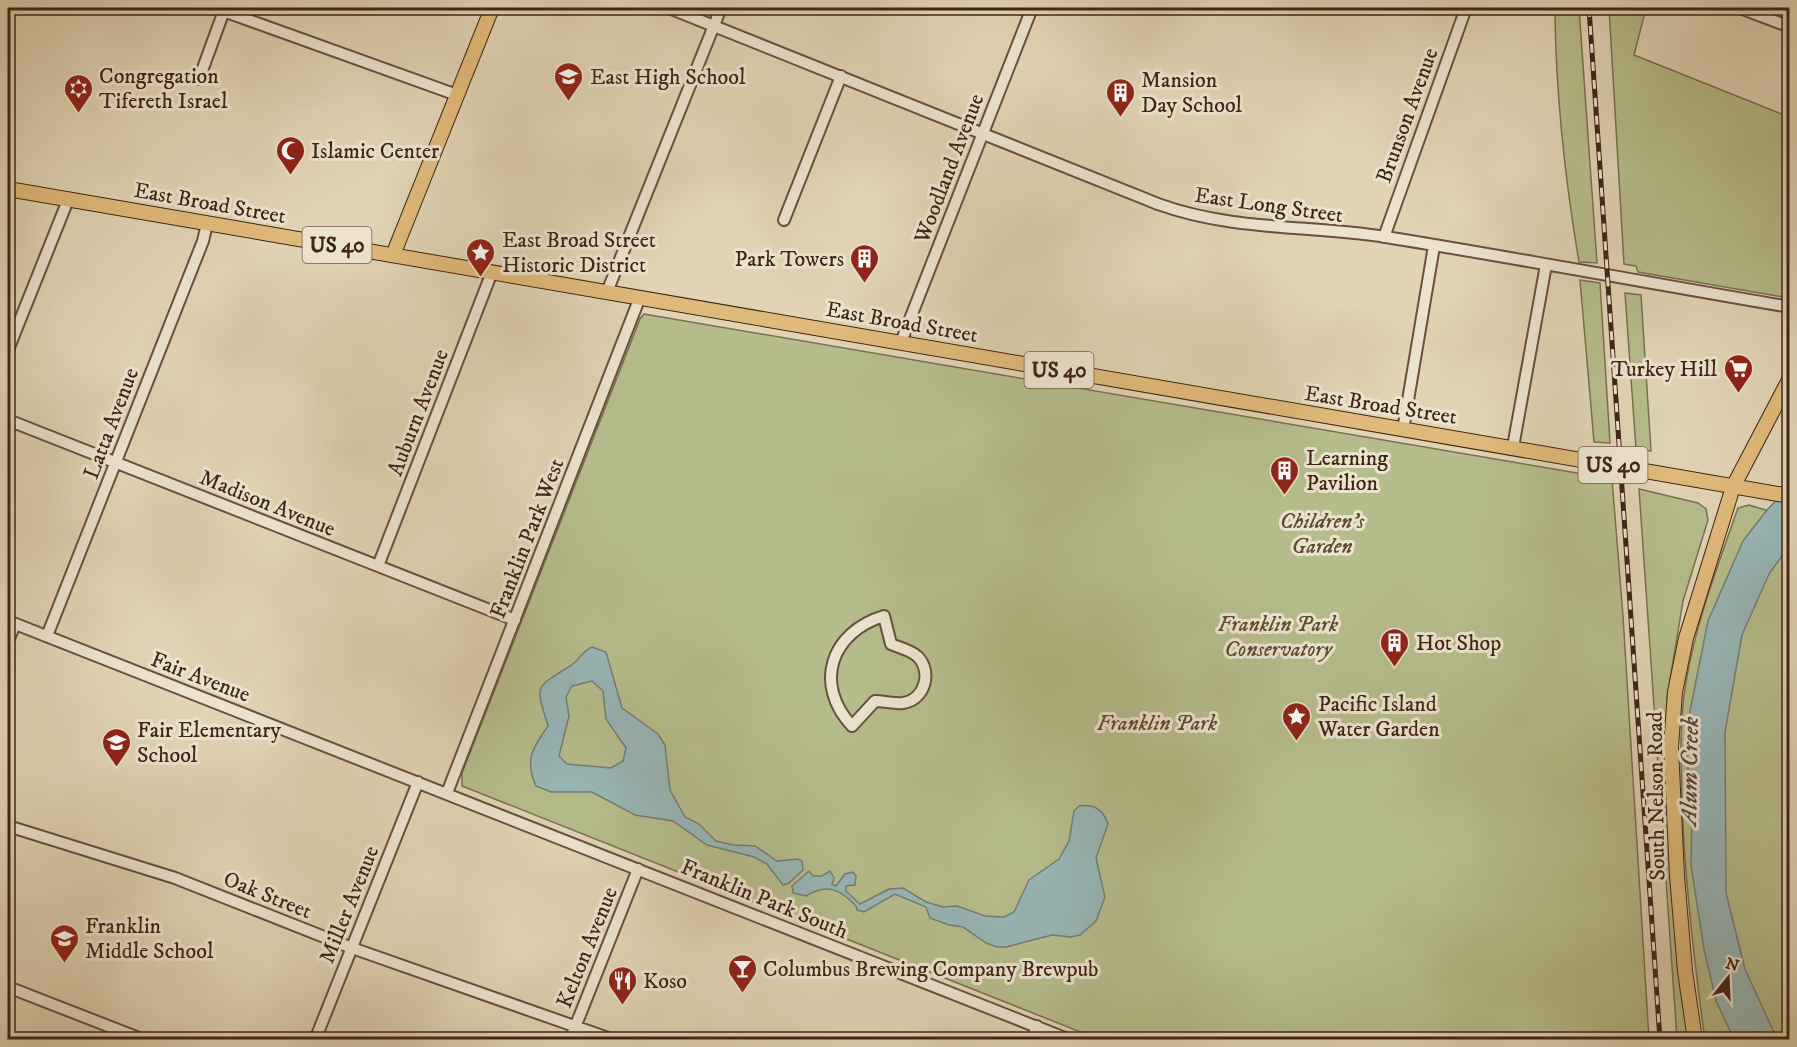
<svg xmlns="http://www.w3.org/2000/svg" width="1797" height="1047" font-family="'IM FELL DW Pica',serif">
  <rect width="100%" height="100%" fill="#e0d4b4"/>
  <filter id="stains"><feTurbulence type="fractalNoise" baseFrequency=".00333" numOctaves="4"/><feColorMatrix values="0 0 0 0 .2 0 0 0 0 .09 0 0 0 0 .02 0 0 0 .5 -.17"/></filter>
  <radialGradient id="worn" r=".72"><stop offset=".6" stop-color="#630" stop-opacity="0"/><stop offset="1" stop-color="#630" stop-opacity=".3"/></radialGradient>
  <!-- green -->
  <path fill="#b6bc8b" stroke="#7b7050" stroke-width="1.5" d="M1540,8H1579L1597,263L1579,262C1565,179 1556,97 1555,14Z
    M1609,8H1646L1634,55L1789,117V298L1638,272L1636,266L1624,264Z
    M1580,280L1600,283L1610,443L1594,442Z
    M1625,293L1641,295L1651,451L1636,449Z
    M644,314L1612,479L1623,616L1649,1039H1098L462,786V773L640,319Z
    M1639,489L1698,503L1706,509L1708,520L1683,601L1667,698L1692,1039H1677Z
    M1749,505L1789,517V1039L1705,1040C1694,961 1685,884 1682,804C1681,764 1679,722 1686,682C1696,622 1718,565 1738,508Z"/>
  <!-- water -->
  <path fill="#97b6b6" stroke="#747c76" stroke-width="1.5" fill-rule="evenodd" d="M1789,487V546L1769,574L1742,635L1725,732L1726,893L1745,969L1777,1039H1734L1716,1001L1704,949L1691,865L1692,807L1687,759L1690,711L1708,621L1743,541L1767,510Z
    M592,647L606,652L622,708L658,734L665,745L670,790L685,817L699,824L716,841L733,845L755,846L777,861L798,859L802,861L803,870L789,883L783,885L767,864L754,857L707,845L673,821L635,815L592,792H551L536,786C524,760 533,747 548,726C536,685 533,689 570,666C579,661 582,651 592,647ZM592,681L603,691L606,719L626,748L623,761L611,768L567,764L559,756L569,716L566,697L572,686Z
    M1079,806C1094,804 1103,809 1108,824L1096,858L1105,897L1096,921L1080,935L1071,937L1052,935L1006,947H997L986,943L963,927L949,925L930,918L926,907L895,894L864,912L857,910L856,906C840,889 827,883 806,896L793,893L792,886L809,871L813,876H822L830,871L834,878L832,884L836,886L845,874L853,872L856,876L855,885L846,886V891L860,904L889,889L903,888L926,902L943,907L957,906L985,916L1004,917L1014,912L1029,880L1059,859L1069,841L1074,811Z"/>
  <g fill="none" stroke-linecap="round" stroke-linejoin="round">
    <defs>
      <path id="minor" d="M215,8L457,95
        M669,8L1158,204C1232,231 1309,225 1386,237C1521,259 1655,284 1790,307
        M1740,8L1790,27
        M199,79L225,8
        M784,220L841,76
        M1384,237L1466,8
        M607,292L721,8
        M901,342L1032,8
        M8,350L68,200
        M8,420L515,620
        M1403,430L1434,246
        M1513,447L1546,265
        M378,566L492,272
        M884,616L891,644C900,648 910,650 917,656C933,671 925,700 903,703C894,704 884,701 875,701L852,726C813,684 831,632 884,616Z
        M8,621L1070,1040
        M47,636L203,241L207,224
        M8,641L15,624
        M447,793L640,297
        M8,826L175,878L352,948L614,1040
        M8,987L144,1040
        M315,1040L418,782
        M570,1040L638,869
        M1032,1040L1037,1026"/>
      <path id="major" d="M8,189L1790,496
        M393,255L492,8
        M1695,1040L1685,971L1677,876L1671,747L1675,692L1686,638L1733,487L1790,378"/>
    </defs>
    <!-- minor casing -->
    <use href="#minor" stroke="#68503e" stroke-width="14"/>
    <!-- major casing -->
    <use href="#major" stroke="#402416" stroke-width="16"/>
    <!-- minor -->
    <use href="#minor" stroke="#ebe3ce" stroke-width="10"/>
    <!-- major -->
    <use href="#major" stroke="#e0ba7a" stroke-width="14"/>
    <defs>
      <path id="rail" d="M1589,8L1660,1040"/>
    </defs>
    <!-- rail casing -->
    <use href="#rail" stroke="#402416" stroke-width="5"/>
    <!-- rail -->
    <use href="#rail" stroke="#ebe3ce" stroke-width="3" stroke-dasharray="9" stroke-linecap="butt"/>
  </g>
  <!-- icons -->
  <defs>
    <symbol id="school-pin" viewBox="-11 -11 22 30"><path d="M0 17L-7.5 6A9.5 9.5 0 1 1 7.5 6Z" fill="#8f2418" stroke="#ebe3ce"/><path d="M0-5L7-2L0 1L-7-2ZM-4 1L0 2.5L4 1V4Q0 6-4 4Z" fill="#fff"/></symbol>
    <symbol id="synagogue-pin" viewBox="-11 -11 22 30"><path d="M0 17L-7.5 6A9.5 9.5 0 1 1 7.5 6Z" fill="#8f2418" stroke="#ebe3ce"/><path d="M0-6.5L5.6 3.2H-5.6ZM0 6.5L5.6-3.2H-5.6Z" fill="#fff"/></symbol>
    <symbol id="building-pin" viewBox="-11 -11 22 30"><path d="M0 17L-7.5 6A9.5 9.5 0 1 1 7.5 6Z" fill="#8f2418" stroke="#ebe3ce"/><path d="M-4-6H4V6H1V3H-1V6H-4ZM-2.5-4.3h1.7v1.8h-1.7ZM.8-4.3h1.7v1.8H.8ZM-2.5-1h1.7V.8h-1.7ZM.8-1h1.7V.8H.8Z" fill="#fff"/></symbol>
    <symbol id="mosque-pin" viewBox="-11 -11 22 30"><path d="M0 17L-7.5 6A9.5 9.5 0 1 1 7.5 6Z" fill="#8f2418" stroke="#ebe3ce"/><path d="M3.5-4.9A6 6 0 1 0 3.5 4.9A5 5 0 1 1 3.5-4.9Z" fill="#fff"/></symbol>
    <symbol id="sight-pin" viewBox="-11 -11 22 30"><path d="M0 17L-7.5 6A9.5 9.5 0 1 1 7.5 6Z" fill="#8f2418" stroke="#ebe3ce"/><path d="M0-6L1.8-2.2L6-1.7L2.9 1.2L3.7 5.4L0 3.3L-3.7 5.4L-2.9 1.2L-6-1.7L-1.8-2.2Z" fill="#fff"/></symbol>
    <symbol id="supermarket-pin" viewBox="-11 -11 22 30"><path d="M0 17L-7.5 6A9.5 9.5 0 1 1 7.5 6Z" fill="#8f2418" stroke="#ebe3ce"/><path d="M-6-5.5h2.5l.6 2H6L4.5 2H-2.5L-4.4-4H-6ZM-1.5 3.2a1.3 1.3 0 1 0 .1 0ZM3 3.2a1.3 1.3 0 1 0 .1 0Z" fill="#fff"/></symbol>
    <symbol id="bar-pin" viewBox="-11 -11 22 30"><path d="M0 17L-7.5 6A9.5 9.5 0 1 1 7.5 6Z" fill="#8f2418" stroke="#ebe3ce"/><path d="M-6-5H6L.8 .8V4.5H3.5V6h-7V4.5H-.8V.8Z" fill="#fff"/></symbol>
    <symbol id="restaurant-pin" viewBox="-11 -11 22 30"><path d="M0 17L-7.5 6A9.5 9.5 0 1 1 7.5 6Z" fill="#8f2418" stroke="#ebe3ce"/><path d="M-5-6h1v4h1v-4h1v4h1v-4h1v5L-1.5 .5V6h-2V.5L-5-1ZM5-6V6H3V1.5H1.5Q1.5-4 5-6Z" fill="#fff"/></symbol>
  </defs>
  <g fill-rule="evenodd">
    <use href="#school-pin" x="552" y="60" width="33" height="45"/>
    <use href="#synagogue-pin" x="62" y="72" width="33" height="45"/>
    <use href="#building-pin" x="1104" y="76" width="33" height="45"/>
    <use href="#mosque-pin" x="274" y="134" width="33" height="45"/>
    <use href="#sight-pin" x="464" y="236" width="33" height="45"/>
    <use href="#building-pin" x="848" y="242" width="33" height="45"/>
    <use href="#supermarket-pin" x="1722" y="352" width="33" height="45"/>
    <use href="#building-pin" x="1268" y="454" width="33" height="45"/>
    <use href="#building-pin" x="1378" y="626" width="33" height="45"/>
    <use href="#sight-pin" x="1280" y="700" width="33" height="45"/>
    <use href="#school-pin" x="100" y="726" width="33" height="45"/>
    <use href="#school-pin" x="48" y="922" width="33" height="45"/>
    <use href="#bar-pin" x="726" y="952" width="33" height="45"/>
    <use href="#restaurant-pin" x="606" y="964" width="33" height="45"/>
  </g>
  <g text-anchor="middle" stroke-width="6" stroke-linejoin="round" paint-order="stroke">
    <!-- shield labels -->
    <g fill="#ebe3ce" stroke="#735d4d" stroke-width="1.5">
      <rect x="302.5" y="227" width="69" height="36" rx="4.5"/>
      <rect x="1024.5" y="352" width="69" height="36" rx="4.5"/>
      <rect x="1578.5" y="447" width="69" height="36" rx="4.5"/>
    </g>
    <g font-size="21" font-weight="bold" fill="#402416">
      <text x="337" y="252">US 40</text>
      <text x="1059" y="377">US 40</text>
      <text x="1613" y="472">US 40</text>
    </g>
    <!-- poi labels -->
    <g font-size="22" fill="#402416" stroke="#ebe3ce" text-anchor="start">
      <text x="99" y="83">Congregation<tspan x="99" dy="25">Tifereth Israel</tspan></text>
      <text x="590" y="84">East High School</text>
      <text x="1141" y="87">Mansion<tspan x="1141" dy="25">Day School</tspan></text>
      <text x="311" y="158">Islamic Center</text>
      <text x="502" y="247">East Broad Street<tspan x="502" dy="25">Historic District</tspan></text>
      <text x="844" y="266" text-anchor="end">Park Towers</text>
      <text x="1717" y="376" text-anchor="end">Turkey Hill</text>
      <text x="1306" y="465">Learning<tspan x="1306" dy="25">Pavilion</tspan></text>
      <text x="1416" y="650">Hot Shop</text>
      <text x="1318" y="711">Pacific Island<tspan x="1318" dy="25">Water Garden</tspan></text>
      <text x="137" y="737">Fair Elementary<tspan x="137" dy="25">School</tspan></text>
      <text x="85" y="933">Franklin<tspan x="85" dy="25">Middle School</tspan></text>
      <text x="763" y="976">Columbus Brewing Company Brewpub</text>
      <text x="643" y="988">Koso</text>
    </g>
    <!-- street labels -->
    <g font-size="22" fill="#402416" stroke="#ebe3ce">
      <text transform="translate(1406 115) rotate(-70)" y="8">Brunson Avenue</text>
      <text transform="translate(948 168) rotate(-69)" y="8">Woodland Avenue</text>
      <text transform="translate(210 202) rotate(10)" y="8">East Broad Street</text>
      <text transform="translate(1269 204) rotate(8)" y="8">East Long Street</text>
      <text transform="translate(902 321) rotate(10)" y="8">East Broad Street</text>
      <text transform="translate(1381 404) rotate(9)" y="8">East Broad Street</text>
      <text transform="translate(417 412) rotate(-69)" y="8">Auburn Avenue</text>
      <text transform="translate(110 423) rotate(-69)" y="8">Latta Avenue</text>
      <text transform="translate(268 502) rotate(22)" y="8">Madison Avenue</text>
      <text transform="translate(526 538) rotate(-69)" y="8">Franklin Park West</text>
      <text transform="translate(201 676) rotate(21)" y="8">Fair Avenue</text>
      <text transform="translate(1655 796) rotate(-91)" y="8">South Nelson Road</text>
      <text transform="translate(268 894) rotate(22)" y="8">Oak Street</text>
      <text transform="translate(765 898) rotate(22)" y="8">Franklin Park South</text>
      <text transform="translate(348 904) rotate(-68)" y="8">Miller Avenue</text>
      <text transform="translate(586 947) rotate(-68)" y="8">Kelton Avenue</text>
    </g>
    <!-- park labels -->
    <g font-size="22" font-style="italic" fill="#5e4a33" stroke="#ebe3ce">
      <text x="1322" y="528">Children's<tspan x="1322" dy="25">Garden</tspan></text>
      <text x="1278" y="631">Franklin Park<tspan x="1278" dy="25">Conservatory</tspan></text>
      <text x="1157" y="730">Franklin Park</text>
    </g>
    <!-- water labels -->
    <g font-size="24" font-style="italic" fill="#56483e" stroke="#ebe3ce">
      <text transform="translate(1689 771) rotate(-89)" y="8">Alum Creek</text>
    </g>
  </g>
  <!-- margin -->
  <rect width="1797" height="1047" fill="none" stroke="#e0d4b4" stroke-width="30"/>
  <rect x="9" y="9" width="1779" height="1029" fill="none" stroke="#402416" stroke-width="3"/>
  <rect x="15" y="15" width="1767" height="1017" fill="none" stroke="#402416" stroke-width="1.5"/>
  <!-- north arrow -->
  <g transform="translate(1728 978) rotate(18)" stroke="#ebe3ce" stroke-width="4.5" paint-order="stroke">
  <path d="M0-4.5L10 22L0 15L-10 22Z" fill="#402416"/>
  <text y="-9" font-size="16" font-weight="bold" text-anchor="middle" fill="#402416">N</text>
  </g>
  <rect width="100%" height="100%" filter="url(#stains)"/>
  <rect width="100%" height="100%" fill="url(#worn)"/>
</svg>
